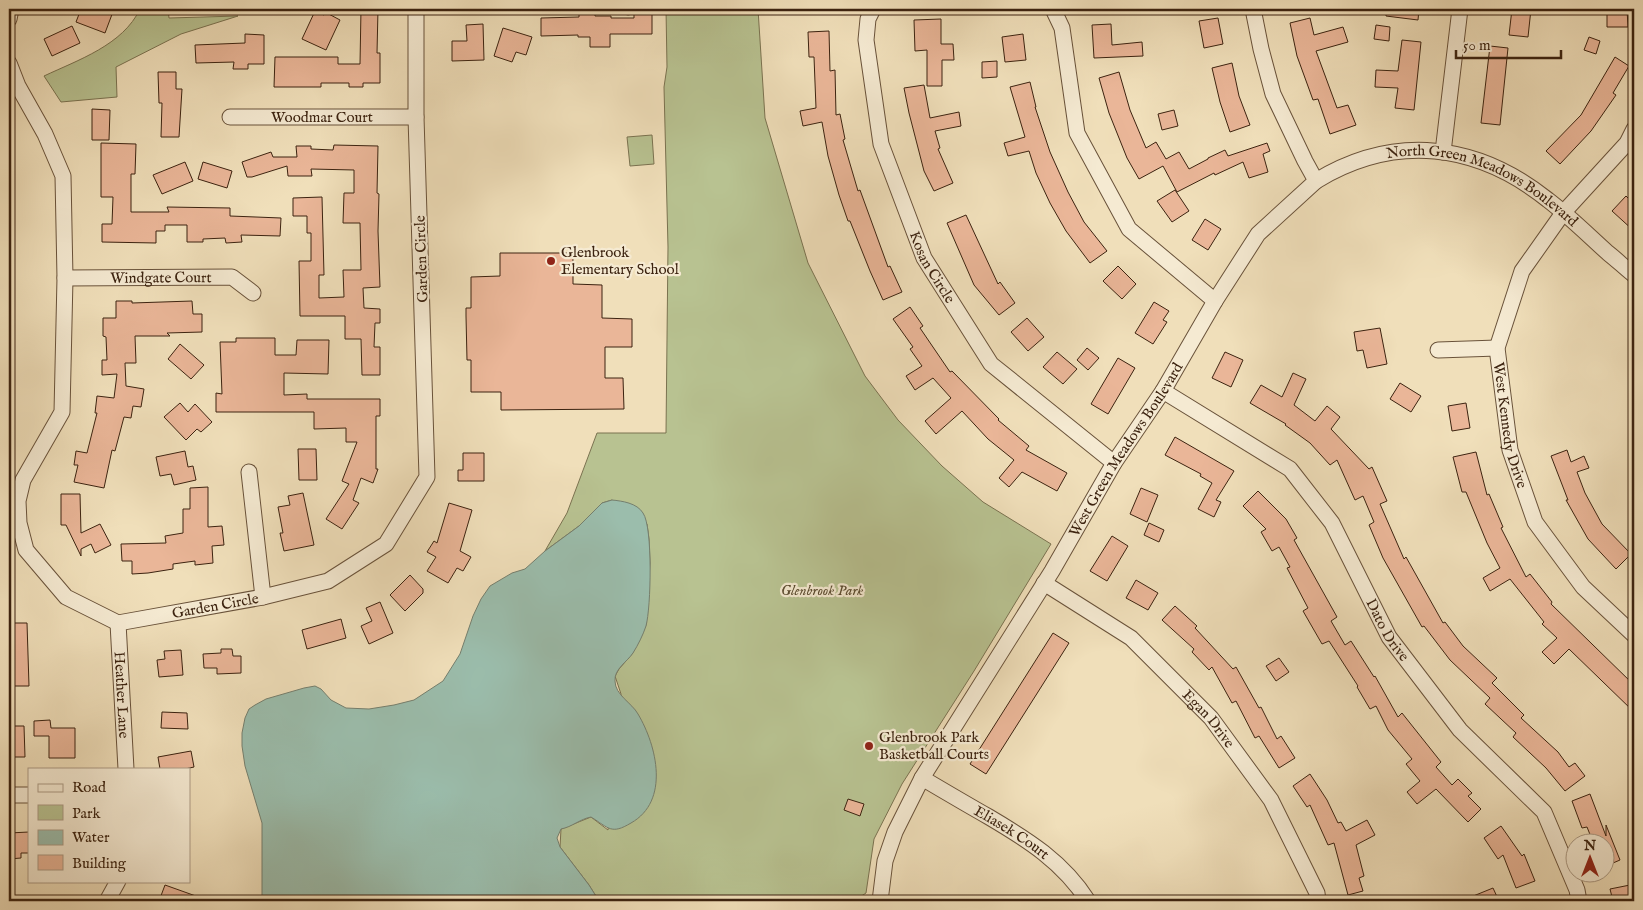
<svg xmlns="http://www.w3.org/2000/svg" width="1643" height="910" font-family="'IM FELL English',serif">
  <rect width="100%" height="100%" fill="#f0dfba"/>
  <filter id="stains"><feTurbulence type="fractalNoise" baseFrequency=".004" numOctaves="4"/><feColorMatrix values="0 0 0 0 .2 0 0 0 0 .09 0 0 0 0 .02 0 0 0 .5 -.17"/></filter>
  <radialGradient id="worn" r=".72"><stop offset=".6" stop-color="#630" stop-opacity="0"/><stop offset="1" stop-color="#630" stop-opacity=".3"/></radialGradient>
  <!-- green -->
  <path fill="#b8c291" stroke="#7a7250" d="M140,9H168L169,18L238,16L181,34L116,67L117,97L61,102L44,76C78,60 123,45 140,9Z
    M666,9H758L765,118L808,263L865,376L898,420L942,466L983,502L1051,544L974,671L902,784L874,839L866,893L854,901H599L589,885L560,847L561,829L591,817L608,830L621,694L615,676L619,669L632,654L646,625L650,563L649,539L647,524L612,500L602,503L579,526L545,551L567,513L597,433H666L668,247L664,87L667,67Z
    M652,135L654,164L630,166L627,137Z"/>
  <!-- water -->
  <path fill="#9bbdac" stroke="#757f6e" d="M612,500C622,501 637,503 643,513C653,527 651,608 646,626C643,635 638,645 633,653C627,662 614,669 615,681C615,695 632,703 638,714C657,746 670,801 631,823C611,835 609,828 591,817C580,819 572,827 561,829L557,838L560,847L589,885L599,901H262V823L245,766L242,746V733L245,718L249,709L255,705L266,699L304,688L315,686L321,689L331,700L346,708L369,709L394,705L414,700L443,681L460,654L473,616L481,599L490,586L512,573L525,569L545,551L579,526L602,503Z"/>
  <!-- building -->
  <path fill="#eab698" stroke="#3c2310" d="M81,9H114L105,33L76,22Z
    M361,9H378L377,53H380V83H363V87H349V83H321V87H274L275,57H338V64H360Z
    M634,9H652V34H610V47H590V37H578V35L541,36V18L579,17V12H595V16H611V18H634Z
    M1386,9H1419L1418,20L1386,16Z
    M1512,9H1531L1528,37L1509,35Z
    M1607,9H1627L1628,27H1607Z
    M315,11L324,15L325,12L340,20L326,50L302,39Z
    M1218,18L1223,44L1204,48L1199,21Z
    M1310,18L1314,35L1343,27L1348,42L1316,51L1337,108L1348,105L1356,125L1330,134L1318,99L1313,100L1297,56L1290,23Z
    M941,19V44H953L954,60H942V86H927V50L915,51L914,20Z
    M483,24L484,60L452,61V41H467L466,25Z
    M1111,24L1112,45L1142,42L1143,56L1094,58L1092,25Z
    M1376,25L1390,27L1389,41L1374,39Z
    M72,26L80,43L52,56L44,39Z
    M503,28L532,37L526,55L516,52L512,62L494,56Z
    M829,31L830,71L835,70L836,115L840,114L845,139L843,140L858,191L860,190L888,267L890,266L902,292L883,300L870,271L850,221H848L839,195L828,156L822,122L803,126L800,111L816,108L814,57H809L808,32Z
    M245,34L264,35V64H248V69H233L234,62L196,63L195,45L245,43Z
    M1023,34L1026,60L1005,62L1002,37Z
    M1589,37L1600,41L1596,54L1584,50Z
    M1402,40L1421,42L1414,110L1395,108L1398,88L1375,87L1376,70L1398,71Z
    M1490,46L1508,48L1500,125L1481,123Z
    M1615,57L1629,66L1613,93L1616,95L1591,131L1560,164L1546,151L1581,115Z
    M997,61V77L982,78V62Z
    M1232,63L1239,96L1250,125L1230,132L1220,102L1212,68Z
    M158,72H176V89H182L179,137H161L162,103H159Z
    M1119,72L1130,110L1146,148L1156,142L1166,159L1179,152L1189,169L1208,159V158L1225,150L1228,156L1267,143L1270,151L1263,154L1268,172L1249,178L1243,162L1215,175L1214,173L1177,192L1163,166L1139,179L1127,158L1109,113L1099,78Z
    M1030,82L1036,107H1035L1050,152L1068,192L1084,222L1107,251L1090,263L1066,231L1050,203L1036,173L1029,151L1008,156L1004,143L1025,137L1010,87Z
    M924,85L930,118L959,112L961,126L935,131L940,148L938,149L953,183L934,191L924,171L909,113L904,88Z
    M92,109L110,110L109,140H92Z
    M1174,110L1178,126L1162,130L1158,114Z
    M101,143L136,144L135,174H131V212H169L167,207L230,208V216L281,218L280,236L241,235L242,242L226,243L225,238L203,239V242H187V225H165V231H156V243L102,242V224H112L113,197H101Z
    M334,145L378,146L377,193L379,194L378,231L380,287L363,288L364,308L380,309V323H375L374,347H380V375H362L361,339H345V316H300L299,261H311V233H307V216H293V198L322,197L324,275H319V298L344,297L343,270H361L360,223H343L344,193H354V170L311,169L312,176H288L287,166L252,177H247L242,162L271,152L273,157H297L296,146H311V149L333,150Z
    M185,162L193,181L162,194L153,175Z
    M203,162L232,171L227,188L198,179Z
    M1175,190L1189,211L1172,222L1157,201Z
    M1626,196L1634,204V231L1612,211Z
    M966,215L998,284L1000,282L1015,303L999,315L974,285L947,223Z
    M1205,219L1221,229L1208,250L1192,240Z
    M500,253H573V284L602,285V318L632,319V347H605V378H623L624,409L501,410V392H471V360H467L466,316V308H471V277L500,276Z
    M1118,266L1136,284L1122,299L1103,281Z
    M116,301H132V303L192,301L193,314H202V332L167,333L170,336H135L136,363H125L126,386L144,389L141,407L133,406L131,418L124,417L115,451L112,450L104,488L74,482L78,465H74L76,451L87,453L97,413H95L97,396L114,398L117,374L102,375V360H107L106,337L103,336V318H116Z
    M1154,302L1169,311L1163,320L1167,322L1153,344L1135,333Z
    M910,307L923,326L920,328L950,372L952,371L999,419L998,420L1029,446L1026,450L1067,473L1057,491L1022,472L1009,487L999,478L1014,460L988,439L962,411L936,434L925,421L951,398L933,378L915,390L906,376L922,366L910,349L913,347L893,319Z
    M1027,318L1044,337L1028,351L1011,332Z
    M1380,328L1387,364L1367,368L1363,350L1357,351L1354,332Z
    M236,338H275V355H296L297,340H329L328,374L284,373V395L307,394V399H380V416H376V469H378L373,483L361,478L353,500L359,503L342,529L326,519L349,484L342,481L357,442H346V428L314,429V412H216V393L222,394L220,342H236Z
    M180,344L204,365L191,379L168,359Z
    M1087,348L1099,358L1088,370L1077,360Z
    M1057,352L1077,369L1063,384L1043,367Z
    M1225,352L1243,360L1231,387L1212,378Z
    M1118,358L1135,368L1108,414L1091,404Z
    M1293,373L1306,379L1294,405L1315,421L1327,406L1340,417L1331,429L1369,469L1372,467L1387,501L1380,504L1404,559L1406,557L1443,623L1445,622L1463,646L1497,678L1492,683L1524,715L1521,718L1558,752L1569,767L1575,763L1585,776L1565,791L1546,768L1513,737L1516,733L1485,704L1490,698L1450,660L1424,626L1422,627L1383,558L1369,525L1374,522L1363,496L1355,500L1337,460L1330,465L1310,443L1285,425L1286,424L1250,403L1261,385L1282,397Z
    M1400,383L1421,396L1411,412L1390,399Z
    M180,403L188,412L195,404L212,422L201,432L197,429L186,440L164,417Z
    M1466,403L1470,428L1452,431L1448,406Z
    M1175,437L1234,471L1216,500L1221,502L1214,517L1198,509L1212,483L1200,476L1201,474L1165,455Z
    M298,449H316L317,480H299Z
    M1567,450L1571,462L1584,456L1589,468L1577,472L1585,493L1602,524L1631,554L1616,569L1588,539L1566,500H1568L1551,456Z
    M185,451L188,467L193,466L196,480L174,485L171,474L160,476L156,457Z
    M1476,452L1487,495L1489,494L1503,527L1501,528L1526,577L1530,574L1552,602L1551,604L1634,685V712L1569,649L1554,664L1542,652L1557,638L1542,624L1544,622L1510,579L1490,591L1483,578L1500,568L1487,543L1466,492H1462L1453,457Z
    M463,453H484V481H458V470H463Z
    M208,487V527L222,526L224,545L212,546L213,563L195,565V561L173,564V569L148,573L132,574V561H122L121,544L166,543L165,536L183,533V509H190V488Z
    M1141,488L1158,495L1147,522L1130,514Z
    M1258,491L1286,519L1297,538L1294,540L1337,617L1331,621L1345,645L1351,641L1374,677L1375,676L1398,717L1402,713L1441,762L1436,767L1452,785L1458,779L1472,793L1468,796L1481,809L1468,822L1436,789L1417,804L1407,792L1420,781L1406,764L1412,759L1388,730L1376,706L1370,709L1357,687L1358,686L1329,641L1322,644L1303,611L1308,608L1287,568L1290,567L1279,547L1272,551L1261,532L1266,529L1243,506Z
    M303,493L314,545L284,551L280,533H283L278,507L290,505L288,496Z
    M61,494H80L81,533L100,524L111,545L95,553L91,544L81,549V556L66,525H61Z
    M449,503L472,510L460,551L471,557L463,571L457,568L448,583L427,571L436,557L427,552L434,541L437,543Z
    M1149,523L1164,530L1159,542L1144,535Z
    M1112,536L1128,546L1107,581L1090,571Z
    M410,575L423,589V593L405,611L390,595Z
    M1136,580L1158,593L1148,610L1126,598Z
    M380,602L393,633L369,644L361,626L372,621L366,608Z
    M1175,606L1197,626L1195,628L1233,669L1236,667L1259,708L1261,707L1277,739L1281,736L1295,758L1279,768L1259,736L1255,738L1236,701L1232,703L1212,667L1209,670L1192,652L1194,649L1162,620Z
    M341,619L346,638L307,649L302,630Z
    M10,623H27L29,686H10Z
    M1053,633L1069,643L986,774L970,764Z
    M221,649H232L233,656H241V673L217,674V668H204L203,654L221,653Z
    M181,650L183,675L159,677L157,660L165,659L164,651Z
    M1279,658L1289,672L1276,681L1266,666Z
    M162,712L187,713L188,729L161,728Z
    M50,720L51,728H75V758H49V736H34V721Z
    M9,726H24L25,757H9Z
    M191,751L194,767L185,769H160L158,757Z
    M1310,774L1327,800L1338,823L1341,822L1346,831L1367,820L1375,835L1356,845L1364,876L1359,878L1363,891L1348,895L1334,843L1328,845L1310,805L1307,807L1293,786Z
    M1590,794L1606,836V825L1620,860L1606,866V842H1593L1587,827L1582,828L1572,801Z
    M848,799L864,804L860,816L844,810Z
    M1501,826L1522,856L1524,854L1535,881L1516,888L1503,855L1498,859L1484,838Z
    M29,832V853H21V858L9,859V833Z
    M165,885L207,900V901H159Z
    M1630,885L1634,901H1613L1610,889Z
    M1493,888L1499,901H1461Z"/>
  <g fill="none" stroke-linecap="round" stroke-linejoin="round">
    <defs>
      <path id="service" d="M624,9L628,11"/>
      <g id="minor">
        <path id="s1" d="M873,9L868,19L866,40L881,144L924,258L991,364L1114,463"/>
        <path d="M1053,9L1062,28L1077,133L1129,229L1215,301"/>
        <path d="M9,19L11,9"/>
        <path id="s2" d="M9,63L18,86L45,134L63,176L65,278L62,412L23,480L18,501L19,523L26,550L66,597L118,623L263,597L328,581L386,544L427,477L416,117V9"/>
        <path id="s3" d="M230,117H416"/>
        <path id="s4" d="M1634,129L1627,143L1563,213L1522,271L1497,348L1510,450L1535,522L1583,587L1634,635"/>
        <path d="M1443,152L1460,9"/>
        <path id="s5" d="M1316,181C1395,133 1477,143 1548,200C1569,216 1588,235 1608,253C1617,260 1625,268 1634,275"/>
        <path id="s6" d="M65,278L232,277L253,293"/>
        <path d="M1438,350L1497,348"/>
        <path id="s7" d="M1163,391L1290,469L1332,523L1389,637L1460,730L1544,812L1577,890L1579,901"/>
        <path d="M249,472L263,597"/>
        <path id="s8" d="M1044,583L1131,638L1211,718L1271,800L1317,893L1318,901"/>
        <path id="s9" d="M118,623L126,769"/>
        <path id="s10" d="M922,778C944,791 966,804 989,817C1028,840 1063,862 1088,901"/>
        <path d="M9,795H29"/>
        <path d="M107,901L118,881"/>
        <path id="s11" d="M880,901L885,861L895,832L922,778L1052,571L1114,463L1163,391L1215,301L1258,234L1316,181L1305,161L1273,94L1261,49L1253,9"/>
      </g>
    </defs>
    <!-- service casing -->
    <use href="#service" stroke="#69523a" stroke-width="9"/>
    <!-- minor casing -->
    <use href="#minor" stroke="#69523a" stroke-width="17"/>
    <!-- service -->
    <use href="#service" stroke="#f5ead2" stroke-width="8"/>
    <!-- minor -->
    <use href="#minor" stroke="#f5ead2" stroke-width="15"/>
  </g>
  <!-- markers -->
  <g fill="#8f2418" stroke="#f5ead2" stroke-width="2">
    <circle cx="551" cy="261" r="5"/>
    <circle cx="869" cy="746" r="5"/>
  </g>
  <g text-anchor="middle" stroke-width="4.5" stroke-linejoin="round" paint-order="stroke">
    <!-- street labels -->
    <g font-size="15" fill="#3c2310" stroke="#f5ead2">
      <text dy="5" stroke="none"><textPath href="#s3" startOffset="92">Woodmar Court</textPath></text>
      <text dy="5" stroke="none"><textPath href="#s5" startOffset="181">North Green Meadows Boulevard</textPath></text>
      <text transform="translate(421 259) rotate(-92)" y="5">Garden Circle</text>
      <text dy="5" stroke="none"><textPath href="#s1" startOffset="271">Kosan Circle</textPath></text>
      <text dy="5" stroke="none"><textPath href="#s6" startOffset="96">Windgate Court</textPath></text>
      <text dy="5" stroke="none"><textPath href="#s4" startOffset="341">West Kennedy Drive</textPath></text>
      <text dy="5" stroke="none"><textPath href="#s11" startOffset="518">West Green Meadows Boulevard</textPath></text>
      <text dy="5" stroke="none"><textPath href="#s2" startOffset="730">Garden Circle</textPath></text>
      <text dy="5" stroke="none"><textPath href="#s7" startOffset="338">Dato Drive</textPath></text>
      <text dy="5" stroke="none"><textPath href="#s9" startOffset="72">Heather Lane</textPath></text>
      <text dy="5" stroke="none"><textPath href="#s8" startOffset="215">Egan Drive</textPath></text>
      <text dy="5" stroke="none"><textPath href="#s10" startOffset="105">Eliasek Court</textPath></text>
    </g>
    <!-- poi labels -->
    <g font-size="15" fill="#3c2310" stroke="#f5ead2" text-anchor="start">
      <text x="561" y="257">Glenbrook<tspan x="561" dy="17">Elementary School</tspan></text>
      <text x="879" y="742">Glenbrook Park<tspan x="879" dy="17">Basketball Courts</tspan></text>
    </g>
    <!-- park labels -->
    <g font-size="15" font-style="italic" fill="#5b4b30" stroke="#f5ead2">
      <text x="822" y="595">Glenbrook Park</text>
    </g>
  </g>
  <!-- margin -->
  <rect width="1643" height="910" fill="none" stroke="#f0dfba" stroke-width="30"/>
  <rect x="10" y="10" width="1623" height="890" fill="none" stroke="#3c2310" stroke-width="2.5"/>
  <rect x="15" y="15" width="1613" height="880" fill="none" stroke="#3c2310"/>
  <!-- legend -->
  <rect x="28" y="768" width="162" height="115" fill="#f5ead2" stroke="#ab9a84"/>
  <rect x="38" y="784" width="25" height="8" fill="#f5ead2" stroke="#ab9a84"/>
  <text x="72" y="792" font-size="15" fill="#3c2310">Road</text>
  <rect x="38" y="805" width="25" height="15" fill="#b8c291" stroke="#ab9a84"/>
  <text x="72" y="818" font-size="15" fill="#3c2310">Park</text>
  <rect x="38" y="830" width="25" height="15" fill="#9bbdac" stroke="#ab9a84"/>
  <text x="72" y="842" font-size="15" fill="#3c2310">Water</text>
  <rect x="38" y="855" width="25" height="15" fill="#eab698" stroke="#ab9a84"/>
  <text x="72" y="868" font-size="15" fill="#3c2310">Building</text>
  <!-- north arrow -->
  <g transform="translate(1590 858)"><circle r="24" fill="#f5ead2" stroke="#ab9a84"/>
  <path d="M0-4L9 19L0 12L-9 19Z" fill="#8f2418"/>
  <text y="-8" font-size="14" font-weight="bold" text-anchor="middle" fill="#3c2310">N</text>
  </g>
  <!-- scale -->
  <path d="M1456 50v8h105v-8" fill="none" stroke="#3c2310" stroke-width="2.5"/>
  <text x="1463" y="50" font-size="15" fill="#3c2310" stroke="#f5ead2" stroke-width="4" paint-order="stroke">50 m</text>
  <rect width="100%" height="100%" filter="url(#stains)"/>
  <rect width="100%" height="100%" fill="url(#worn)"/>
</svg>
